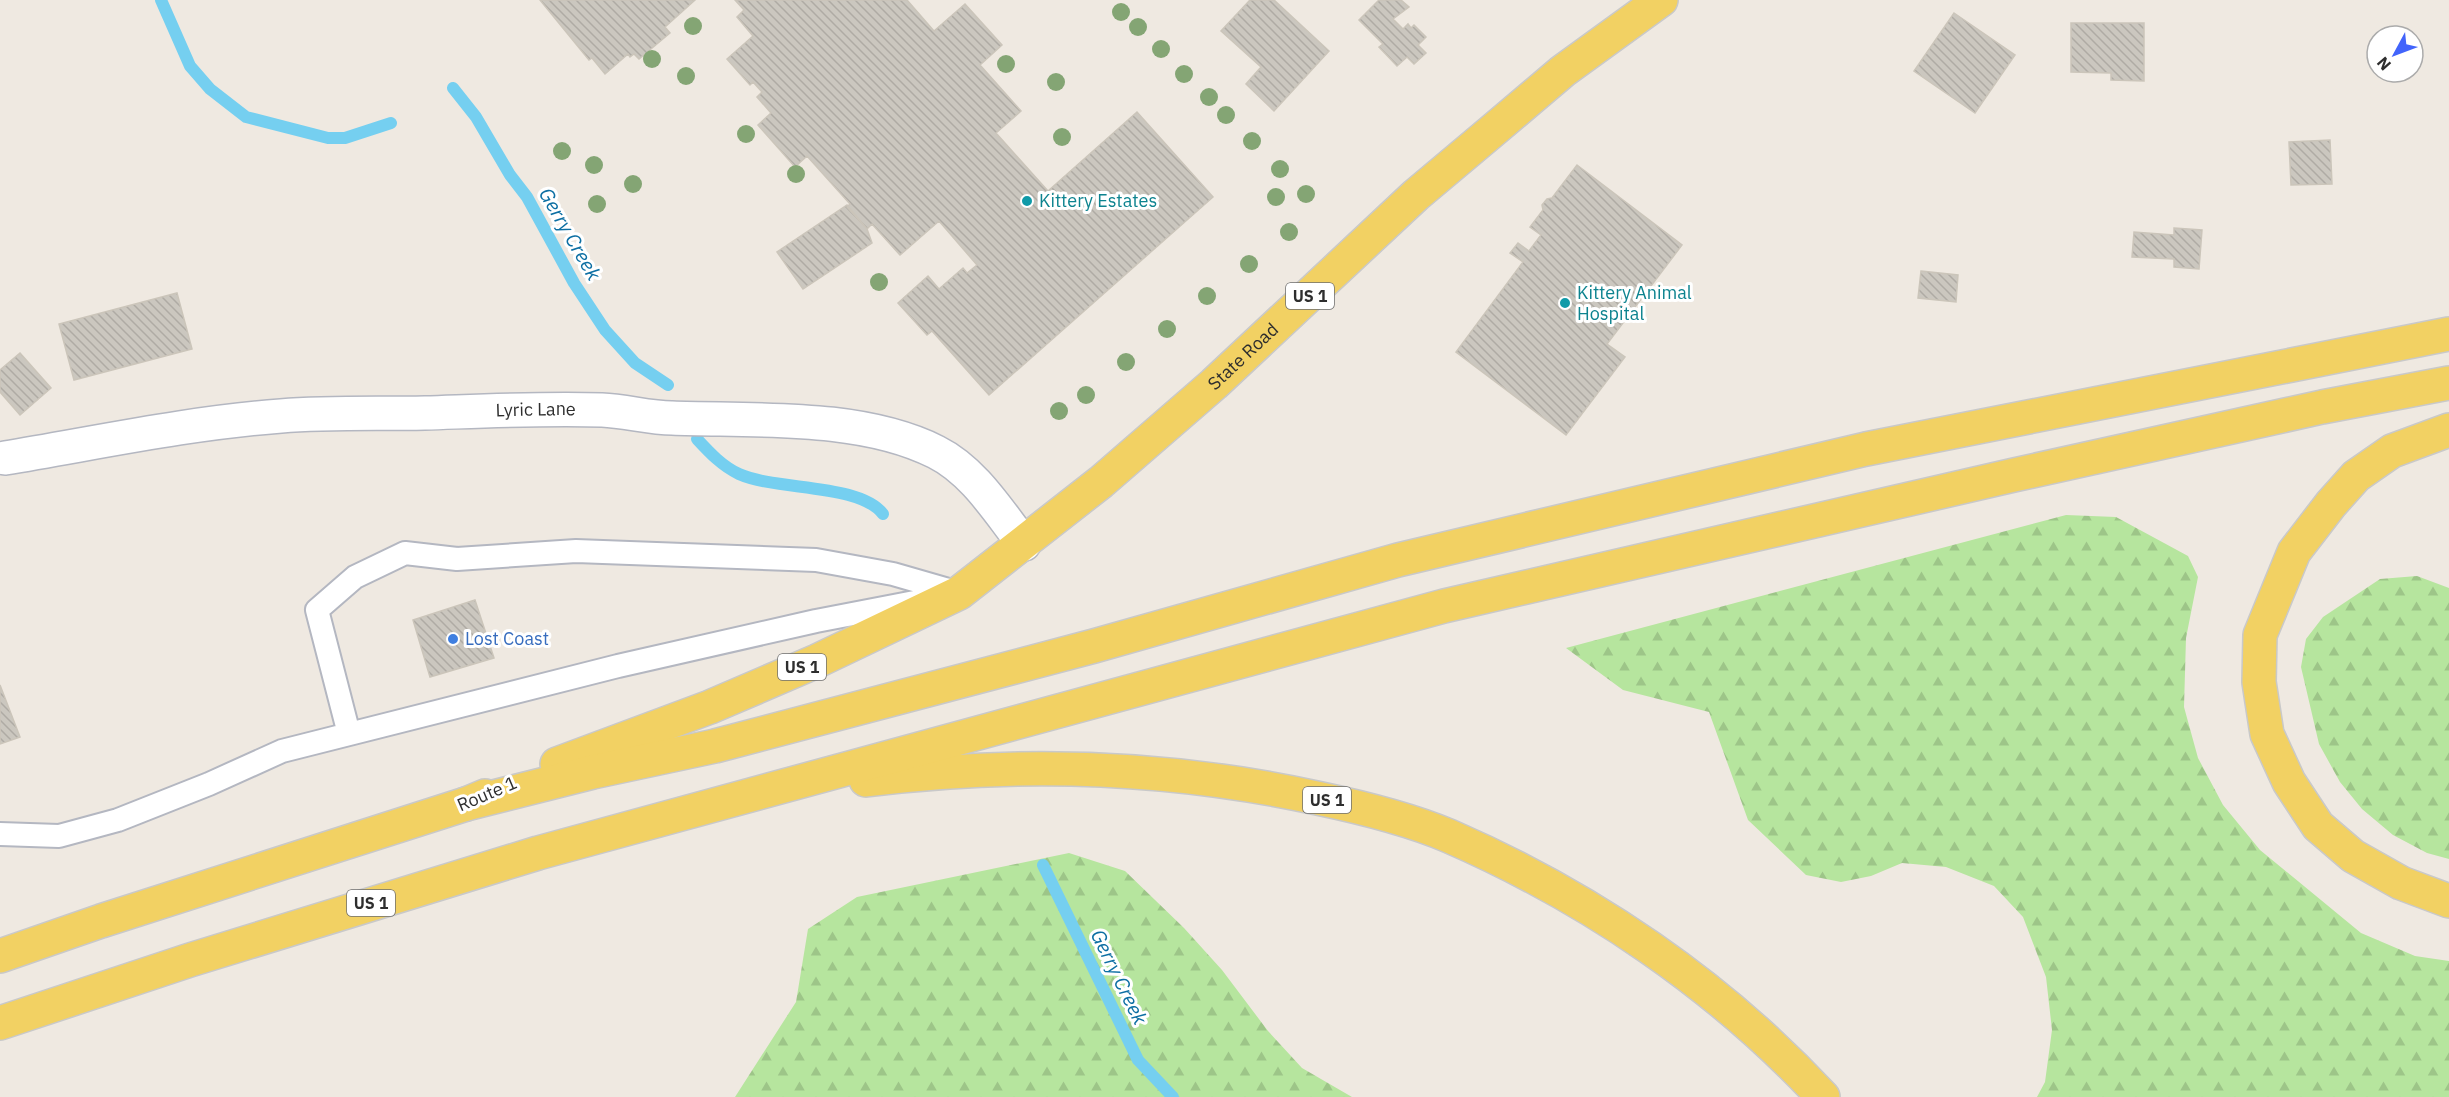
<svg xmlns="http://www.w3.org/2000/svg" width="2449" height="1097" font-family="'IBM Plex Sans',sans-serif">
  <defs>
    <pattern id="forest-firs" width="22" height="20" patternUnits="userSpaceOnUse" patternTransform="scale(1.5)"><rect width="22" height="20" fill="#b6e59e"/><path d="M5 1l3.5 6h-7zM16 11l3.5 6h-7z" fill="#9dc588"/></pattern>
    <pattern id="building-back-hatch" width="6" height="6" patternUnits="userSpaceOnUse" patternTransform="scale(1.5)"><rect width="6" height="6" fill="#cbc7bf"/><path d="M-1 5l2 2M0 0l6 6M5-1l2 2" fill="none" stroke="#afaba4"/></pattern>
  </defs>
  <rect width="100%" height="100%" fill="#efe9e1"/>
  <!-- forest -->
  <path fill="url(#forest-firs)" d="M2066,515L2116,517L2188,556L2198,577L2186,638L2184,707L2198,758L2223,805L2260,850L2361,933L2415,956L2449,961V1097H2037L2045,1082L2052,1030L2046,977L2023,917L1994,886L1946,867L1902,863L1871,876L1841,882L1806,875L1748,820L1709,712L1623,690L1566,648Z
    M2417,576L2449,588V859L2427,853L2393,835L2362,809L2340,782L2319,744L2301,667L2306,639L2323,617L2380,579Z
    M1069,853L1125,871L1184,928L1222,970L1268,1031L1302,1068L1352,1097H735L796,1002L808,929L857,897Z"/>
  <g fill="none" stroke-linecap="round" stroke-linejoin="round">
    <!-- stream -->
    <path stroke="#75cff0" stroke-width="12" d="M161,0L190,66L210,89L246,117L328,138H345L391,123
      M453,88L476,117L510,175L527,197L574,283L605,330L635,363L668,385
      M697,439C710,453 722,466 739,474C777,491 859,483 883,514
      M1043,865L1138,1060L1173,1097"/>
  </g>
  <!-- building -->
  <path fill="url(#building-back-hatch)" stroke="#cbc5ba" stroke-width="1.5" d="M540,0H695L665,27L670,33L639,59L634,54L630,57L628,54L605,74L592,58L589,60Z
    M735,0H907L934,31L965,4L1002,45L980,65L1021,111L996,133L1048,191L1137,112L1213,197L989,395L932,331L927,335L898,303L928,276L939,289L963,268L967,273L977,265L939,221L900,255L872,224L867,229L847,207L850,204L807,156L795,167L758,125L771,113L757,97L762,92L753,82L750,85L727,59L753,36L737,17L744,10Z
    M1250,0H1274L1329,51L1274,111L1246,84L1261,67L1221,31Z
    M1379,0H1401L1409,7L1393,19L1403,29L1408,24L1411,28L1414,25L1426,37L1418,45L1426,53L1414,64L1407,57L1397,66L1379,47L1383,44L1359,20Z
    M1954,13L2015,55L1975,113L1914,71Z
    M2071,23H2144V81L2111,80V73L2071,72Z
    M2330,140L2332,184L2291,185L2289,142Z
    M1577,165L1682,245L1607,344L1625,357L1566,435L1456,352L1523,262L1510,253L1518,243L1529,251L1541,235L1530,227L1543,210L1542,205L1547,199L1552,198Z
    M847,205L867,229L872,243L803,289L777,252Z
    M2174,228L2202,230L2199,269L2174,267V259L2132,257L2134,232L2174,235Z
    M1921,271L1958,275L1956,302L1918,298Z
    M177,293L192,349L74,380L59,324Z
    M20,353L51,388L20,415L0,392V370Z
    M475,600L494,658L430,677L413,620Z
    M0,685L20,737L0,744Z"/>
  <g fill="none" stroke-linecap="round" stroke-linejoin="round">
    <defs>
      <path id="lane" d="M349,734L317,610L355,577L405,553L457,559L576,551L816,560L893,574L959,593
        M0,834L59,836L118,820L209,784L282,751L618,666L816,621L925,600"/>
      <g id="street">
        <path id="s1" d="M5,458C96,443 188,423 281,416C329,412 377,414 425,413C485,411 543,408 602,410C626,411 649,418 672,418C754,421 861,414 936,452C974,471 998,511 1024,544"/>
      </g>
      <g id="primary">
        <path d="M2449,430L2392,451L2356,476L2331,504L2294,552L2260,635L2259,682L2267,734L2289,782L2318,826L2353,856L2401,883L2449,901"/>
        <path id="s2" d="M557,764L710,707L817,661L959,593L1101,482L1214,384L1416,195L1491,132L1563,71L1661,0"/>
        <path d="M866,780C1016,761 1170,766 1317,798C1360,807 1409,819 1449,836C1589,897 1719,985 1823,1097"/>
        <path d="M466,804L593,772L715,746L1094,646L1398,560L1866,449L2449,334"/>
        <path d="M0,956L101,921L466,804L485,796"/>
        <path d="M0,1023L190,960L538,853L1444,606L2014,475L2322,407L2449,383"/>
      </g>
    </defs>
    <!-- lane casing -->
    <use href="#lane" stroke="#b4b7c1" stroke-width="26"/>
    <!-- street casing -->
    <use href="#street" stroke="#b4b7c1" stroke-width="36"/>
    <!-- primary casing -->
    <use href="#primary" stroke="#c9c9c9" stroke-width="36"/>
    <!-- lane -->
    <use href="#lane" stroke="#fff" stroke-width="22"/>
    <!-- street -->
    <use href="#street" stroke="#fff" stroke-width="33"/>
    <!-- primary -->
    <use href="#primary" stroke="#f2d163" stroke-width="33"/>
  </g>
  <!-- trees -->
  <g fill="#84a574">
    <circle cx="1121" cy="12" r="9"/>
    <circle cx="693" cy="26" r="9"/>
    <circle cx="1138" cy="27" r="9"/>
    <circle cx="1161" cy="49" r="9"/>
    <circle cx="652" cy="59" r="9"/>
    <circle cx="1006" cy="64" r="9"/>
    <circle cx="1184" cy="74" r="9"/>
    <circle cx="686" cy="76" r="9"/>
    <circle cx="1056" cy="82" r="9"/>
    <circle cx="1209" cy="97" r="9"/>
    <circle cx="1226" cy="115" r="9"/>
    <circle cx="746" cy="134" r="9"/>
    <circle cx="1062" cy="137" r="9"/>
    <circle cx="1252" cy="141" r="9"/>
    <circle cx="562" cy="151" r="9"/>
    <circle cx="594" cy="165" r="9"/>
    <circle cx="1280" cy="169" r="9"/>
    <circle cx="796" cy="174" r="9"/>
    <circle cx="633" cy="184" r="9"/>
    <circle cx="1306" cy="194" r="9"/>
    <circle cx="1276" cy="197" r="9"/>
    <circle cx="597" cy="204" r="9"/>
    <circle cx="1289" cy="232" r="9"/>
    <circle cx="1249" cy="264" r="9"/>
    <circle cx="879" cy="282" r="9"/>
    <circle cx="1207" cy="296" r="9"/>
    <circle cx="1167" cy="329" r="9"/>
    <circle cx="1126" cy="362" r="9"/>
    <circle cx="1086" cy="395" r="9"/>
    <circle cx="1059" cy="411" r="9"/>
  </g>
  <!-- markers -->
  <g fill="#0f9aa8" stroke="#fff" stroke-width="2">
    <circle cx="1027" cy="201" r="6"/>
    <circle cx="1565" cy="303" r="6"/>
  </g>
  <circle fill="#3f7fe0" stroke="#fff" stroke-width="2" cx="453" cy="639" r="6"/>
  <g text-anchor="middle" stroke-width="6" stroke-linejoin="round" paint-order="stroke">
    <!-- shield labels -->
    <g fill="#fff" stroke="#6d6d6d" stroke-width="1.5">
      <rect x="1286" y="283" width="48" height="26" rx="4.5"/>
      <rect x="778" y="654" width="48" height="26" rx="4.5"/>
      <rect x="1303" y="787" width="48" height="26" rx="4.5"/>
      <rect x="347" y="890" width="48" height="26" rx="4.5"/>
    </g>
    <g font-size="16" font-weight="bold" fill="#2e2e2e">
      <text x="1310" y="302">US 1</text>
      <text x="802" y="673">US 1</text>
      <text x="1327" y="806">US 1</text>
      <text x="371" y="909">US 1</text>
    </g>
    <!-- culture labels -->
    <g font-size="18" fill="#0d838f" stroke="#fff" text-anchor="start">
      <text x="1039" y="207">Kittery Estates</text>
      <text x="1577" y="299">Kittery Animal<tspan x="1577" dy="21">Hospital</tspan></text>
    </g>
    <!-- street labels -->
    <g font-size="18" fill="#2e2e2e" stroke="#fff">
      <text dy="6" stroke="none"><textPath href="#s2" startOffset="807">State Road</textPath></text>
      <text dy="6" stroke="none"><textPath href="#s1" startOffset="534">Lyric Lane</textPath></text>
      <text transform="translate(487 794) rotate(-23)" y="6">Route 1</text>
    </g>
    <!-- shop labels -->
    <g font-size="18" fill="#366cbe" stroke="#fff" text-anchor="start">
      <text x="465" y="645">Lost Coast</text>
    </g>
    <!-- water labels -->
    <g font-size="20" font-style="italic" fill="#0d6fa3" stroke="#fff">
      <text transform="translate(570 234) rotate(60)" y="7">Gerry Creek</text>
      <text transform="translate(1119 977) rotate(64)" y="7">Gerry Creek</text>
    </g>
  </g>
  <!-- north arrow -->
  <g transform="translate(2395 54) rotate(229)"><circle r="28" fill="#ffffff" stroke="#ababab" stroke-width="1.5"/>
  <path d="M0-4.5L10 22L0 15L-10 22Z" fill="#4264fb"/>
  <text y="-9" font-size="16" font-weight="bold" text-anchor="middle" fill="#2e2e2e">N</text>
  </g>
</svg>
